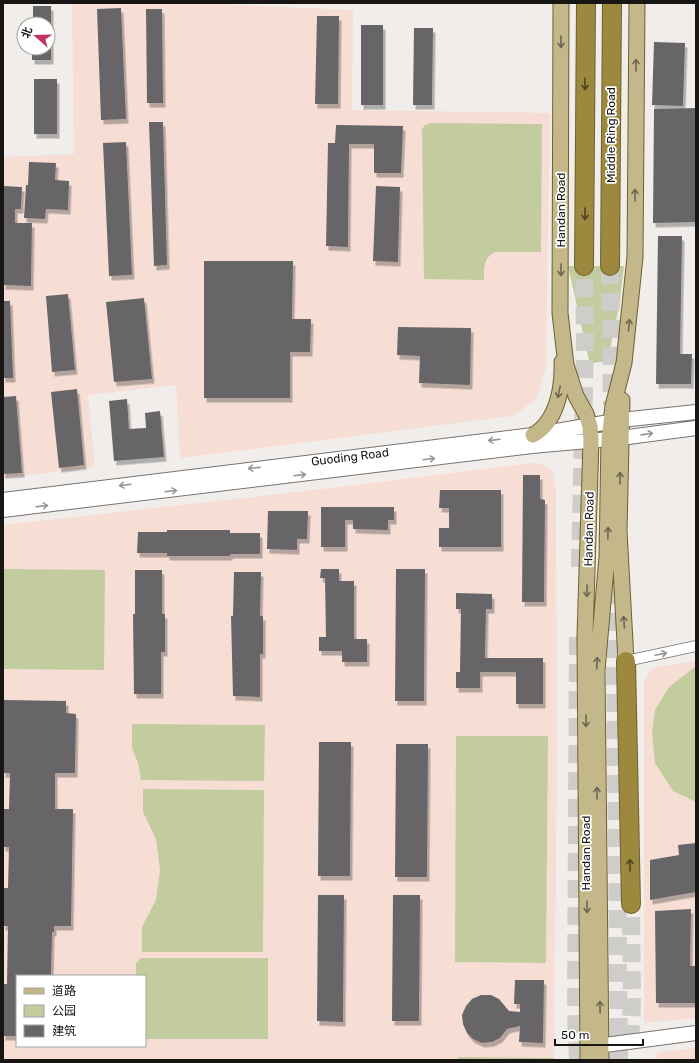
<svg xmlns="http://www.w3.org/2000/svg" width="699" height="1063" font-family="Rubik,'Noto Sans SC',sans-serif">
  <defs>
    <filter id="shadow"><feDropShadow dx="2.5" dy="4.5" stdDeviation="0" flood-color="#0004"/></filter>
  </defs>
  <rect width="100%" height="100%" fill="#f0edea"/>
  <!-- education -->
  <path fill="#f6ded5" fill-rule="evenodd" d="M72,3H189L353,10L352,110L550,113L546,367L536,400L512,416L180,458L176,385L88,395L95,467L3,478V157L74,154Z
    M533,463L542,464L553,472L556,492L557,759L554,1060H3V525L340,487ZM17,976H145V1046H17Z
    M696,661V1018L644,1023V682L651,670L658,667Z
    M696,1048V1060H656L657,1052Z"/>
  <!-- green -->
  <path fill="#c3cc9f" d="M431,123L542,124L541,252H495C483,258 484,268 484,280L424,279L422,129L425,125Z
    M568,266H624L620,300L609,355L606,361L593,363L589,360Z
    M3,569L105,570L104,670L3,669Z
    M696,666V802L673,791L655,763L652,732L655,710L669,687Z
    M132,724L265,725L264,781L141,780L138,763L132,748Z
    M456,736H548L546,963L455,962Z
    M143,789L264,790L263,952H142V927L156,900L160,870L156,839L143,812Z
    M141,958H268V1039H145V976H136V963Z
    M458,1057L554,1058V1060H458Z"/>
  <!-- building -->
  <path fill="#676568" filter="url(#shadow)" d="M33,6H51V60H32V48H48V24H33Z
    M121,8L126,119L101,120L97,9Z
    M146,9H162L163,103H147Z
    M317,16H339L338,104H315Z
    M361,25H383V105H361Z
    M414,28H433L432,105H413Z
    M654,42L685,43L683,106L652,105Z
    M34,79H57V134H34Z
    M696,108V222L653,223L654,109Z
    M149,122H163L167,265L154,266Z
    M336,125L403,126L401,173H374V144H349L348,247L326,246L328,143H335Z
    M126,142L132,275L109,276L103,143Z
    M29,162L56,163L55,180L69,181L68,210L46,209L45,219L24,218L26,185H28Z
    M3,186L22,187L21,209H15V223H32L31,286L3,285Z
    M376,186L400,187L398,262L373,261Z
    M658,236H682L680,354H692L691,384H656Z
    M204,261H293L292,319H311L310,352H290V398H204Z
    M68,294L75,370L52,372L46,296Z
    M144,298L152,379L114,382L106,302Z
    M3,301H10L13,378H3Z
    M398,327L471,328L470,385L419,383L420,356L397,355Z
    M77,389L84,465L59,468L51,392Z
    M16,396L22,473L3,474V397Z
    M127,399L129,429L146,428L145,413L160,411L164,457L114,461L109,401Z
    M523,475H540V499L545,500L544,602H522Z
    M440,490H501V547H439V528H449V508H439Z
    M321,507H394V520H388V530L353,529V520H345V547H321Z
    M268,511H308L307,539H297V550L267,549Z
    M167,530H230V533H260V554H230V556H167V553H137L138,532H167Z
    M321,569H339V581H354V639H367V662H342V651H319V637H326L325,578H320Z
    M396,569H425L424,701H395Z
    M135,570H162V614H165V652H161V694H134L133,614H135Z
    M234,572H261L260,616H263V654H260V697L233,696L231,616H233Z
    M456,593L492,594V609H486L485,658H543V704H516V672H480V688H456V672H460L461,609H456Z
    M3,700L66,701V713L76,714L75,773H55V809H73L71,926H54V932H52L51,976H17V1036H3V984H7L8,926H3V888H8L9,847H3V809H9L10,773H3Z
    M319,742H351L350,876H318Z
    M396,744H428L427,877H395Z
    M696,843V892L650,900V860L679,855L678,845Z
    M318,895H344L343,1022L317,1021Z
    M393,895H420L419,1021H392Z
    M691,909L690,966H696V1003H656L655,911Z
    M515,980H544L543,1043L519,1042L520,1026L507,1029L500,1038L492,1042L482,1043L473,1039L467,1033L463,1024L462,1015L466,1006L472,999L481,995H491L499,999L509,1011L520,1012V1004H514Z"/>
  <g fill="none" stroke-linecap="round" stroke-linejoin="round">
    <!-- highway-tunnel -->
    <path stroke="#cfcdca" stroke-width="18" stroke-dasharray="18 9" stroke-linecap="butt" d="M610,266L612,405
      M614,559L619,1060
      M580,567L585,341L584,266
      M630,1043L632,1003L631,904
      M578,1060L576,1013L578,633"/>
    <defs>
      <path id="street" d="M626,661L696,646"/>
      <path id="secondary" d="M3,500L533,435L621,420L696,412
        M3,510L532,446L621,438L696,428
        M590,1047L696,1033"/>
      <path id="primary" d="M561,3L560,313L566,365L576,396L586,414L590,426L591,440L585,636L588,1060
        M622,400L619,531L626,661
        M533,435C557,422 563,387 562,362
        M601,1060L597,670L607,557L609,439L613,406L624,363L635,257L637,3"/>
      <path id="highway" d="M584,266L586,3
        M610,266L612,3
        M626,661L631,904"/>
    </defs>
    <!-- street casing -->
    <use href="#street" stroke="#777472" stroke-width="12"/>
    <!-- secondary casing -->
    <use href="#secondary" stroke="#777472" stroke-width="16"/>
    <!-- primary casing -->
    <use href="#primary" stroke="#6e6130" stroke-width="17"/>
    <!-- highway casing -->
    <use href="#highway" stroke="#6e6130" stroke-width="20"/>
    <!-- street -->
    <use href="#street" stroke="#fff" stroke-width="10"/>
    <!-- secondary -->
    <use href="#secondary" stroke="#fff" stroke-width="14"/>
    <!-- primary -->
    <use href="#primary" stroke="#c4b88b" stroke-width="15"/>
    <!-- highway -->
    <use href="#highway" stroke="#9d893e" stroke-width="18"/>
  </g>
  <!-- one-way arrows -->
  <defs><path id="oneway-shaft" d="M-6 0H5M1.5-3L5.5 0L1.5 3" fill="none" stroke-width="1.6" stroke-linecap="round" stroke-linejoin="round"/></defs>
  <g stroke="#6e6750">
    <use href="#oneway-shaft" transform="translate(561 42) rotate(90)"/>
    <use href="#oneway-shaft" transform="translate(636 65) rotate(-90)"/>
    <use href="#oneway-shaft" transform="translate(635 195) rotate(-90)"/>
    <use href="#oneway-shaft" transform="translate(561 270) rotate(90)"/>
    <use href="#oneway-shaft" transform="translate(629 325) rotate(-85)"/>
    <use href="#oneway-shaft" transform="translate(559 392) rotate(102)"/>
    <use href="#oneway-shaft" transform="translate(620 478) rotate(-89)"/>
    <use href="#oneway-shaft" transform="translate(608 533) rotate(-89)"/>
    <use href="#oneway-shaft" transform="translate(587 591) rotate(92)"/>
    <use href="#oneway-shaft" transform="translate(624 622) rotate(-94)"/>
    <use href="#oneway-shaft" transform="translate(597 663) rotate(-87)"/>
    <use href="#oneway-shaft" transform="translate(586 721) rotate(90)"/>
    <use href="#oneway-shaft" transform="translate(597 793) rotate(-90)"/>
    <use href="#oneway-shaft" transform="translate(587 907) rotate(90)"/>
    <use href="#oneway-shaft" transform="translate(600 1007) rotate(-91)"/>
  </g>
  <g stroke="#4d4425">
    <use href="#oneway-shaft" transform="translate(585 84) rotate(90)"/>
    <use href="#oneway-shaft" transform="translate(585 214) rotate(90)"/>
    <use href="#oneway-shaft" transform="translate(630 865) rotate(-91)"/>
  </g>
  <g stroke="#979696">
    <use href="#oneway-shaft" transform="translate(647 434) rotate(-8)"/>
    <use href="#oneway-shaft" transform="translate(494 440) rotate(173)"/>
    <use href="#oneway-shaft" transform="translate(429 459) rotate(-7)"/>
    <use href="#oneway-shaft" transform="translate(254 468) rotate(174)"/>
    <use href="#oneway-shaft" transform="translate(300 475) rotate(-7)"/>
    <use href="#oneway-shaft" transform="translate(125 485) rotate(173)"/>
    <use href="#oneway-shaft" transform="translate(171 491) rotate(-7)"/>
    <use href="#oneway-shaft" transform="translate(42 506) rotate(-7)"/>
    <use href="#oneway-shaft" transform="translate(661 654) rotate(-12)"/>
  </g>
  <g text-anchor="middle" stroke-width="3.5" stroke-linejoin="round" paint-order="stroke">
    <!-- street labels -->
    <g font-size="12" fill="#171615" stroke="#fff">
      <text transform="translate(611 135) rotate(-90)" y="4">Middle Ring Road</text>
      <text transform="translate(561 210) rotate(-90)" y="4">Handan Road</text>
      <text transform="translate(350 457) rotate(-7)" y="4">Guoding Road</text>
      <text transform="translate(589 529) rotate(-89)" y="4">Handan Road</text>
      <text transform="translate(586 853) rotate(-90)" y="4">Handan Road</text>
    </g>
  </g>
  <!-- border -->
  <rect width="699" height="1063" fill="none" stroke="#171615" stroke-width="8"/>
  <!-- legend -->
  <rect x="16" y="975" width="130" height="72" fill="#ffffff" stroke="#a2a2a1"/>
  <rect x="24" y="988" width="20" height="6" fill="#c4b88b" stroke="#a2a2a1"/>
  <text x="52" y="995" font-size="12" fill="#171615">道路</text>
  <rect x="24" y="1005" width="20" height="12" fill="#c3cc9f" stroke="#a2a2a1"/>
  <text x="52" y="1015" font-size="12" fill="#171615">公园</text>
  <rect x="24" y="1025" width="20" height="12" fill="#676568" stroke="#a2a2a1"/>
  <text x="52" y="1035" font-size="12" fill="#171615">建筑</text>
  <!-- north arrow -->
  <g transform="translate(36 36) rotate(290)"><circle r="19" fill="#ffffff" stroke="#a2a2a1"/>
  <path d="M0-3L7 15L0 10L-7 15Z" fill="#c03363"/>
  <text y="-6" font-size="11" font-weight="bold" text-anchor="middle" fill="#171615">北</text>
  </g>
  <!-- scale -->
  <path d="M555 1039v6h88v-6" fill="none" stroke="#171615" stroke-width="2"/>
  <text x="561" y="1039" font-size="12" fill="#171615" stroke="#ffffff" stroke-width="3" paint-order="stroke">50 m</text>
</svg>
